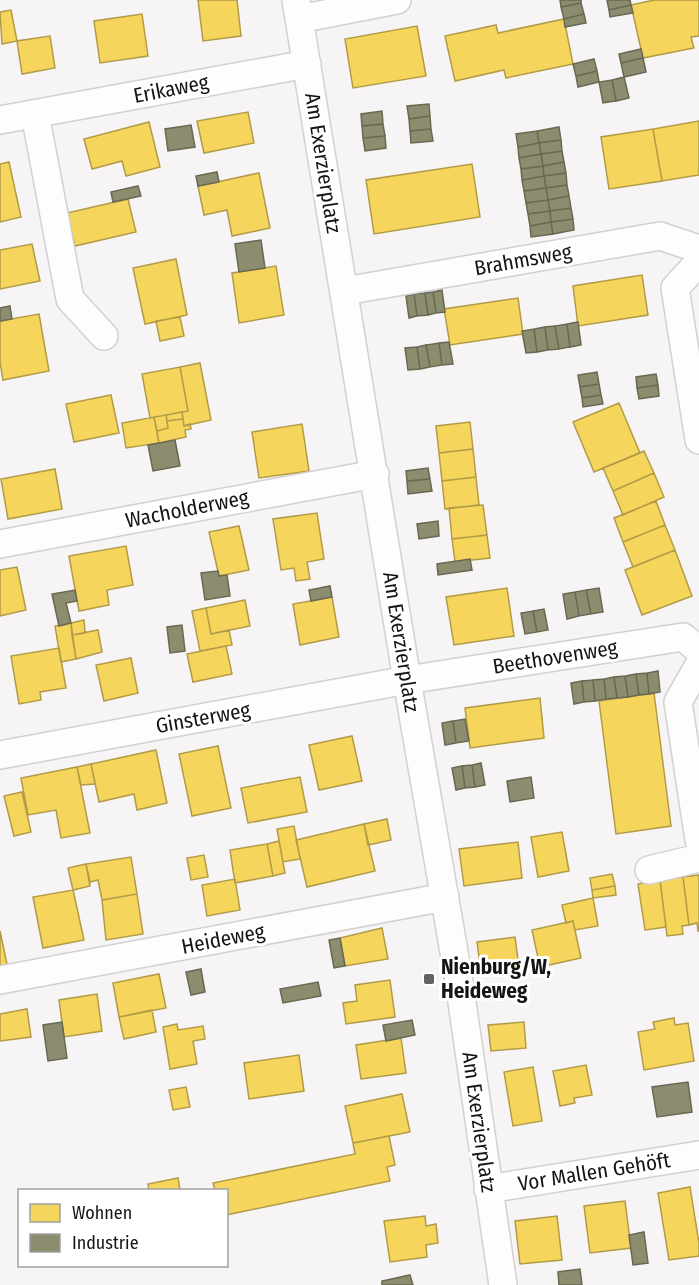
<svg xmlns="http://www.w3.org/2000/svg" width="699" height="1285" font-family="'Fira Sans Condensed',sans-serif">
  <rect width="100%" height="100%" fill="#f6f4f5"/>
  <!-- homes -->
  <path fill="#f6d55c" stroke="#b29b47" stroke-width="1.5" d="M198,0H237L241,36L203,41Z
    M654,0H699V36L691,37L694,48L643,58L631,5Z
    M11,10L17,41L2,44L0,12Z
    M142,14L148,56L100,63L94,21Z
    M564,19L573,64L506,78L504,70L455,81L445,36L496,25L498,33Z
    M417,26L426,76L353,88L345,39Z
    M50,36L55,68L22,74L17,41Z
    M248,112L254,143L204,153L197,121Z
    M699,121V175L662,181L653,129Z
    M149,122L160,167L126,176L122,161L92,169L84,139Z
    M653,129L662,181L609,189L601,137Z
    M9,162L21,217L0,222V164Z
    M472,164L480,217L374,234L366,180Z
    M259,173L270,228L232,236L227,210L204,215L198,186Z
    M128,199L136,232L75,246L67,213Z
    M32,244L40,281L0,289V250Z
    M176,259L187,315L145,324L133,268Z
    M276,266L284,315L239,323L232,273Z
    M642,275L648,315L578,326L573,286Z
    M518,298L523,334L450,345L444,309Z
    M39,314L49,371L3,380L0,362V321Z
    M180,317L184,336L160,341L156,321Z
    M200,363L211,420L184,426L182,412L188,411L180,367Z
    M180,367L188,411L150,418L142,374Z
    M111,395L119,433L74,442L66,404Z
    M619,403L640,453L594,472L573,422Z
    M182,412L183,419L167,421L166,415Z
    M166,415L168,428L157,431L154,417Z
    M154,417L159,443L126,448L122,423Z
    M183,419L184,426L190,424L191,429L185,430L186,437L159,443L157,431L168,428L167,421Z
    M470,422L473,449L439,453L436,426Z
    M302,424L309,471L259,478L252,432Z
    M473,449L476,477L442,481L439,453Z
    M644,451L654,473L613,491L603,468Z
    M55,469L62,509L8,519L1,479Z
    M654,473L664,497L623,515L613,491Z
    M476,477L479,505L445,509L442,481Z
    M656,501L665,525L623,542L614,518Z
    M483,505L487,535L452,539L449,508Z
    M317,513L324,559L307,562L310,579L296,581L294,568L281,570L273,519Z
    M665,525L675,550L633,567L623,542Z
    M239,526L249,570L219,576L209,532Z
    M487,535L490,558L455,562L452,539Z
    M126,546L133,585L107,590L109,605L79,611L69,556Z
    M675,550L692,596L642,615L625,570Z
    M17,567L26,610L0,616V570Z
    M507,588L514,636L454,645L446,597Z
    M332,597L339,637L300,645L293,604Z
    M245,600L250,626L211,634L206,608Z
    M206,608L211,634L229,630L232,645L200,651L192,611Z
    M84,620L85,633L72,635L71,623Z
    M71,623L76,659L61,662L55,626Z
    M98,630L102,652L76,659L72,635Z
    M226,646L232,674L193,682L187,654Z
    M59,648L66,688L40,692L41,700L19,704L11,656Z
    M131,658L138,693L104,701L96,665Z
    M654,693L671,826L616,834L599,701Z
    M540,698L544,738L470,748L465,708Z
    M352,736L362,781L319,790L309,745Z
    M218,746L231,808L192,816L179,754Z
    M156,750L167,803L137,810L134,794L99,802L91,764Z
    M91,764L95,784L81,785L77,767Z
    M77,767L90,833L61,838L56,810L28,815L21,778Z
    M300,777L307,812L248,823L241,788Z
    M22,792L31,832L14,836L4,796Z
    M387,819L391,840L368,845L364,824Z
    M364,824L375,871L307,887L296,840Z
    M294,826L300,859L283,862L277,829Z
    M562,832L569,871L538,877L531,837Z
    M279,841L285,873L273,876L267,844Z
    M518,842L522,878L464,886L459,849Z
    M267,844L273,876L235,883L230,850Z
    M204,855L208,877L191,880L187,858Z
    M131,857L137,894L102,900L98,880L90,882L86,864Z
    M86,864L90,886L73,890L68,868Z
    M612,874L615,886L592,890L590,878Z
    M699,875V931H698L697,923L689,925L683,877Z
    M683,877L689,925L682,926L683,934L667,936L660,880Z
    M235,879L240,910L207,916L202,885Z
    M660,880L666,927L645,930L638,884Z
    M615,886L616,895L593,898L592,890Z
    M73,890L84,940L43,948L33,897Z
    M137,894L143,934L106,940L102,900Z
    M593,898L598,926L575,930L573,921L566,923L562,905Z
    M573,921L581,958L540,967L532,930Z
    M382,928L388,959L345,966L340,938Z
    M0,931L8,969L0,971Z
    M515,937L519,967L481,972L477,942Z
    M159,974L166,1008L119,1017L113,983Z
    M390,980L395,1017L346,1024L343,1003L357,1001L355,985Z
    M97,994L102,1031L64,1037L59,1000Z
    M27,1009L31,1037L0,1041V1014Z
    M152,1010L156,1032L124,1039L119,1017Z
    M674,1018L675,1025L688,1023L694,1061L644,1070L638,1032L655,1029L653,1022Z
    M524,1022L526,1048L491,1051L488,1025Z
    M177,1024L178,1030L203,1026L205,1039L193,1041L197,1064L170,1069L163,1027Z
    M401,1038L406,1073L361,1079L356,1045Z
    M299,1055L304,1091L249,1099L244,1063Z
    M586,1065L592,1095L574,1098L575,1103L560,1106L553,1071Z
    M533,1067L542,1121L513,1126L504,1072Z
    M186,1087L190,1107L173,1110L169,1090Z
    M402,1094L410,1132L353,1143L345,1106Z
    M389,1136L395,1165L387,1167L390,1181L226,1215V1190H215L213,1183L355,1154L353,1143Z
    M178,1178L180,1190H149L148,1184Z
    M690,1187L699,1243V1256L669,1260L658,1193Z
    M625,1201L631,1248L590,1253L584,1206Z
    M425,1216L426,1226L436,1224L438,1243L426,1245L427,1257L390,1262L384,1221Z
    M557,1216L562,1260L520,1264L515,1221Z"/>
  <!-- industry -->
  <path fill="#8c8c6e" stroke="#686853" stroke-width="1.5" d="M560,0H581V3L561,7Z
    M607,0H630L631,5L609,10Z
    M581,3L584,14L564,19L561,7Z
    M631,5L633,13L610,17L609,10Z
    M584,14L586,23L565,27L564,19Z
    M641,49L643,58L621,63L619,54Z
    M643,58L646,72L624,77L621,63Z
    M594,59L597,71L576,76L573,64Z
    M597,71L599,82L578,87L576,76Z
    M624,77L629,98L616,101L612,80Z
    M612,80L616,101L603,103L599,82Z
    M429,104L430,116L409,119L407,106Z
    M382,111L383,124L362,126L361,114Z
    M430,116L431,129L410,131L409,119Z
    M383,124L385,136L363,138L362,126Z
    M191,125L195,147L168,151L165,129Z
    M559,127L561,140L539,143L537,131Z
    M431,129L433,141L411,143L410,131Z
    M537,131L539,143L518,147L516,134Z
    M385,136L386,148L365,151L363,138Z
    M561,140L562,151L541,154L539,143Z
    M539,143L541,154L519,158L518,147Z
    M562,151L564,162L543,166L541,154Z
    M541,154L543,166L521,169L519,158Z
    M564,162L566,173L544,176L543,166Z
    M543,166L544,176L522,180L521,169Z
    M217,172L219,182L198,186L196,176Z
    M566,173L567,185L546,188L544,176Z
    M544,176L546,188L524,191L522,180Z
    M567,185L569,196L548,200L546,188Z
    M138,186L141,196L113,202L111,192Z
    M546,188L548,200L526,203L524,191Z
    M569,196L571,208L550,211L548,200Z
    M548,200L550,211L528,214L526,203Z
    M571,208L573,219L551,222L550,211Z
    M550,211L551,222L530,226L528,214Z
    M573,219L574,230L553,234L551,222Z
    M551,222L553,234L531,237L530,226Z
    M261,240L265,268L239,272L235,244Z
    M442,290L445,312L436,313L433,292Z
    M433,292L436,313L428,315L425,293Z
    M425,293L428,315L417,316L414,294Z
    M414,294L417,316L409,318L406,296Z
    M10,306L12,319L0,321V308Z
    M578,322L581,345L570,347L567,324Z
    M567,324L570,347L559,349L555,326Z
    M555,326L559,349L548,350L545,327Z
    M545,327L548,350L537,352L534,329Z
    M534,329L537,352L526,353L522,331Z
    M449,342L453,364L442,365L439,343Z
    M439,343L442,365L430,367L426,345Z
    M426,345L430,367L420,369L417,347Z
    M417,347L420,369L408,370L405,348Z
    M597,372L599,384L580,387L578,375Z
    M656,374L658,385L637,388L636,377Z
    M599,384L601,395L582,398L580,387Z
    M658,385L659,396L639,399L637,388Z
    M601,395L603,404L583,407L582,398Z
    M175,440L180,466L153,471L148,445Z
    M428,468L430,479L407,481L406,471Z
    M430,479L432,491L408,494L407,481Z
    M438,521L439,536L419,539L417,524Z
    M470,559L472,570L438,575L437,564Z
    M218,571L219,576L227,575L230,596L205,600L201,573Z
    M330,586L332,597L311,601L309,590Z
    M599,588L603,612L591,614L586,590Z
    M75,590L77,601L66,603L71,623L59,626L52,594Z
    M586,590L591,614L579,616L575,592Z
    M575,592L579,616L567,619L563,594Z
    M544,609L548,630L537,632L533,611Z
    M533,611L537,632L525,634L521,613Z
    M182,625L185,651L170,653L167,627Z
    M658,671L660,692L649,694L647,673Z
    M647,673L649,694L639,695L636,674Z
    M636,674L639,695L628,697L625,676Z
    M625,676L628,697L617,698L614,677Z
    M614,677L617,698L606,699L604,679Z
    M604,679L606,699L595,701L593,680Z
    M593,680L595,701L584,702L582,681Z
    M582,681L584,702L574,704L571,683Z
    M465,719L469,741L456,743L453,721Z
    M453,721L456,743L445,745L442,723Z
    M481,763L485,785L475,787L472,765Z
    M472,765L475,787L465,788L462,766Z
    M462,766L465,788L456,790L452,768Z
    M531,777L534,798L510,802L507,781Z
    M340,938L345,966L334,968L329,940Z
    M201,969L205,992L191,995L186,972Z
    M318,982L321,996L283,1003L280,989Z
    M412,1020L415,1035L386,1041L383,1025Z
    M62,1022L67,1058L48,1061L43,1025Z
    M688,1082L692,1112L657,1117L652,1087Z
    M644,1232L648,1263L633,1265L629,1235Z
    M580,1269L582,1285H559L558,1272Z
    M410,1275L413,1285H382V1281Z"/>
  <g fill="none" stroke-linecap="round" stroke-linejoin="round">
    <defs>
      <path id="street" d="M296,0L407,680L458,975L503,1285
        M299,19L397,0
        M35,114L70,299L104,336
        M0,120L307,64
        M699,262L675,288L699,440
        M345,291L660,236L699,249
        M0,544L375,474
        M699,665L678,702L699,840
        M0,755L407,680L683,637L699,650
        M649,870L699,858
        M0,980L445,897
        M488,1189L699,1155"/>
    </defs>
    <!-- street casing -->
    <use href="#street" stroke="#d2d0d1" stroke-width="30"/>
    <!-- street -->
    <use href="#street" stroke="#fefdfe" stroke-width="27"/>
  </g>
  <!-- markers -->
  <rect fill="#646263" stroke="#fff" stroke-width="2" x="423" y="973" width="12" height="12" rx="3"/>
  <g text-anchor="middle" stroke-width="6" stroke-linejoin="round" paint-order="stroke">
    <!-- street labels -->
    <g font-size="21" fill="#151415" stroke="#fff">
      <text transform="translate(171 89) rotate(-11)" y="7">Erikaweg</text>
      <text transform="translate(323 163) rotate(81)" y="7">Am Exerzierplatz</text>
      <text transform="translate(523 260) rotate(-10)" y="7">Brahmsweg</text>
      <text transform="translate(187 509) rotate(-11)" y="7">Wacholderweg</text>
      <text transform="translate(401 642) rotate(81)" y="7">Am Exerzierplatz</text>
      <text transform="translate(555 657) rotate(-9)" y="7">Beethovenweg</text>
      <text transform="translate(203 718) rotate(-10)" y="7">Ginsterweg</text>
      <text transform="translate(223 939) rotate(-11)" y="7">Heideweg</text>
      <text transform="translate(479 1122) rotate(82)" y="7">Am Exerzierplatz</text>
      <text transform="translate(594 1172) rotate(-9)" y="7">Vor Mallen Gehöft</text>
    </g>
    <!-- poi labels -->
    <g font-size="21" font-weight="bold" fill="#151415" stroke="#fff" text-anchor="start">
      <text x="441" y="974">Nienburg/W,<tspan x="441" dy="24">Heideweg</tspan></text>
    </g>
  </g>
  <!-- legend -->
  <rect x="18" y="1189" width="210" height="78" fill="#ffffff" stroke="#a1a1a1" stroke-width="1.5"/>
  <rect x="30" y="1204" width="30" height="18" fill="#f6d55c" stroke="#a1a1a1" stroke-width="1.5"/>
  <text x="72" y="1219" font-size="18" fill="#151415">Wohnen</text>
  <rect x="30" y="1234" width="30" height="18" fill="#8c8c6e" stroke="#a1a1a1" stroke-width="1.5"/>
  <text x="72" y="1249" font-size="18" fill="#151415">Industrie</text>
</svg>
